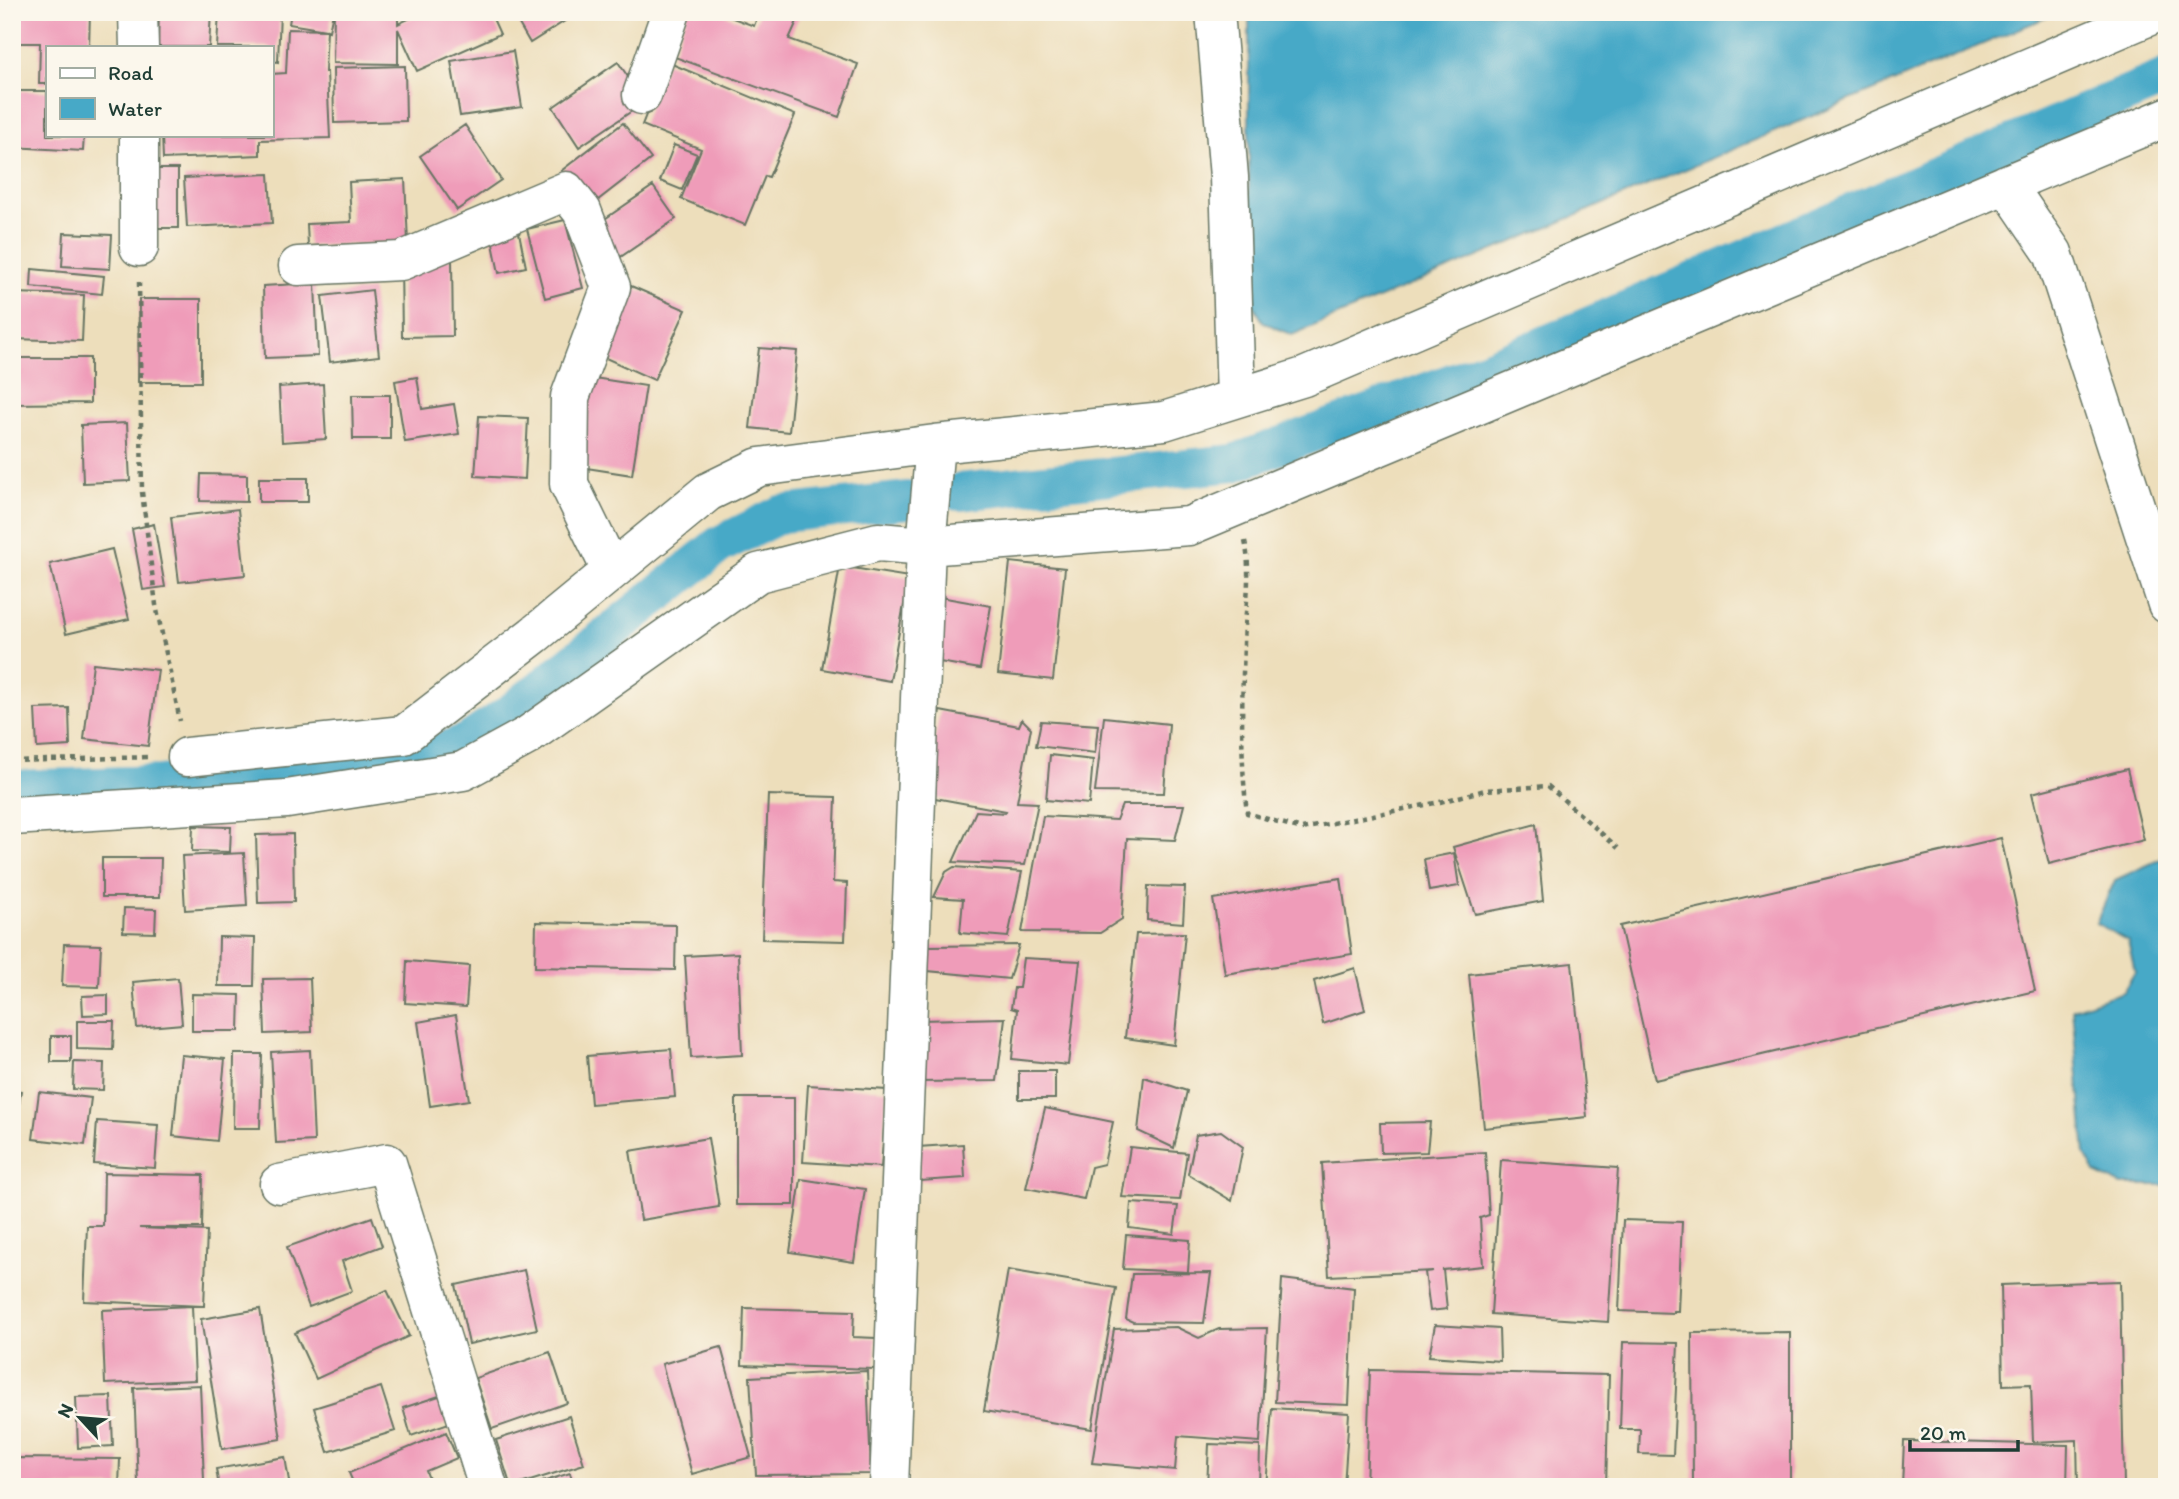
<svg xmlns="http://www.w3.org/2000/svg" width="2179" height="1499" font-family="Itim,sans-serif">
  <rect width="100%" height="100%" fill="#fbf7ec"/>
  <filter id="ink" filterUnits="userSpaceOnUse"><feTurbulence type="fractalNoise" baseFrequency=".0143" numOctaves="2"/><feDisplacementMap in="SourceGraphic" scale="14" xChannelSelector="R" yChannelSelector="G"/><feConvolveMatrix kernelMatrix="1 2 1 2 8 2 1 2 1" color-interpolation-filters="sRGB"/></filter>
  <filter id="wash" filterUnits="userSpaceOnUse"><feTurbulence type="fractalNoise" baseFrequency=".00686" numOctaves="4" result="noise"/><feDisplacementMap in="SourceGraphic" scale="28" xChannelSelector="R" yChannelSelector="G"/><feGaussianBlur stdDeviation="1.57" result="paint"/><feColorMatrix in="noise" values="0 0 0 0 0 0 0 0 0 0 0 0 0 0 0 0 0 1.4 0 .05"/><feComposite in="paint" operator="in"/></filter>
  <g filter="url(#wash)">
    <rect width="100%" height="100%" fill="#eddebb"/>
    <!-- water -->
    <path fill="#47a9c7" stroke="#33737e" stroke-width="2" d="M1249,12H2059L1292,335L1263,322L1249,296Z
      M2167,856V1177L2164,1185H2121L2095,1173L2085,1154L2072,1009L2123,992L2135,972L2128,941L2096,923L2115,880Z"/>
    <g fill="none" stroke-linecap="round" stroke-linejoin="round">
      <!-- canal -->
      <path stroke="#47a9c7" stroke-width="38" d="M959,492L1234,463L1495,366L2167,77
        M12,789L160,784L420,760L469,741L510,713L719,545L781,514L908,500"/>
    </g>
    <g id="blocks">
      <!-- building -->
      <path fill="#ef9cb9" d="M13,12H90L89,47H47V84H39L40,43H12Z
        M159,12H211L209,47H158Z
        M219,12H280L278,62L271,61V47H217Z
        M291,12H333L329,31L327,30L325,72H327L330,138L260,140V155L163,159L162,135H271V74L286,73L288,29L326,30L289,24Z
        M334,12H398V24L423,12H490L500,34L417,71L398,29V64L333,63Z
        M512,12H579L530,43Z
        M688,12H717L754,26L759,12H789L799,17L789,39L858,64L839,117L672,56Z
        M513,51L522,107L460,116L451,61Z
        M618,62L645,102L579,147L553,107Z
        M667,62L795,115L769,177L765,176L745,225L681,199L701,149L642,125Z
        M405,66L406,121L334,123L333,68Z
        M12,91H47V135H84L83,151L12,147Z
        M623,123L651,159L589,207L561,171Z
        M465,125L501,180L457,210L420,156Z
        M674,145L697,154L682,190L660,181Z
        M144,169H178V228H144Z
        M269,174L272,223L187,227L184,178Z
        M405,179L408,242L308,246L307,224L351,222L349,182Z
        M653,186L676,219L619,258L596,225Z
        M516,218L526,267L499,273L489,224Z
        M565,220L583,288L545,298L527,229Z
        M64,233L112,235L110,269L62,266Z
        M452,259L453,336L402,337L401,261Z
        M32,269L104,276L102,294L31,287Z
        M315,283L318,356L265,358L263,286Z
        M631,286L686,310L654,380L599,355Z
        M372,290L379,356L330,362L322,296Z
        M12,293L84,295L82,341L12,339Z
        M139,299H201V382H138Z
        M759,348L797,351L789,432L750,428Z
        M12,358H90V403L12,404Z
        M581,376L646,386L632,475L567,465Z
        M417,377L422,409L454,404L459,434L405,442L395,381Z
        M323,384L326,439L282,442L279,387Z
        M352,395H390V439H353Z
        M479,416L528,418L525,479L475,476Z
        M127,423L130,481L83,483L81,425Z
        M17,425V464H12V426Z
        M201,474L247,475V502L200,501Z
        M259,478H308V502H259Z
        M238,509L245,575L179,582L171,517Z
        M154,524L165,587L143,590L132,529Z
        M112,549L129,619L66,634L50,564Z
        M1010,562L1065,568L1053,680L998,674Z
        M840,566L909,577L890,681L822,669Z
        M940,597L991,606L980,669L928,660Z
        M93,663L158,670L148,746L84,739Z
        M69,708L70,746L37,748L35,709Z
        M940,711L1019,726L1022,719L1031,728L1017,802L1038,803L1025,865L953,862L976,811L1005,813L1006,811L924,796Z
        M1104,717L1169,724L1164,793L1095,792Z
        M1041,721L1098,725L1095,753L1036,746Z
        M1050,755L1093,760L1089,804L1046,800Z
        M2127,769L2144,840L2049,864L2032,793Z
        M768,795L836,797L833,882L847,883L845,941L762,939Z
        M1122,805H1184L1175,840L1127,838L1122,919L1100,933L1022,932L1043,816L1116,820Z
        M1536,824L1543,901L1475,914L1453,847Z
        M193,826L231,827L230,852L192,851Z
        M293,834L294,902L258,903L256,835Z
        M2001,838L2035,991L1655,1080L1620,926Z
        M244,853L247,906L185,910L182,856Z
        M1454,853L1459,886L1429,891L1424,859Z
        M102,858H161L160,897H102Z
        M954,867L1022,872L1008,937L960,933L963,899L934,897L946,872Z
        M1341,878L1352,954L1225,974L1213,899Z
        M1148,886L1185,887L1183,923L1147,920Z
        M124,908L156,909L155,933L123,932Z
        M536,922L676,925L675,970L535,967Z
        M1185,933L1174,1045L1125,1038L1136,934Z
        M219,937L255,938L254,986H218Z
        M64,944L101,945L99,987L62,986Z
        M1019,945L1009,979L928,971L927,946Z
        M738,953L742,1055L691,1058L685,956Z
        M1023,958L1080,961L1068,1065L1012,1059L1017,1010L1011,1008L1014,988H1019Z
        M407,961L469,966L466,1007L405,1003Z
        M1572,963L1587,1117L1484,1128L1469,974Z
        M1355,968L1365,1010L1323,1024L1314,981Z
        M178,978L182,1024L137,1028L133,982Z
        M310,978L312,1032L265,1034L263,979Z
        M192,994L240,995L239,1031H192Z
        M108,995V1014L83,1015L82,996Z
        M456,1015L469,1100L430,1106L418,1022Z
        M1005,1018L997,1081L917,1082L920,1020Z
        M77,1021H114L113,1050L77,1049Z
        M51,1036H71V1062H51Z
        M671,1049L675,1097L591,1104L587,1056Z
        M310,1050L314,1141L276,1143L271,1052Z
        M234,1054H262L260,1128H233Z
        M181,1055L225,1059L217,1141L173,1136Z
        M74,1062L104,1063L103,1090L73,1089Z
        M1019,1071H1055V1099H1019Z
        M1144,1077L1187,1091L1174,1148L1138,1131Z
        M808,1085L887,1090L881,1167L803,1162Z
        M12,1090L21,1091L14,1139H12Z
        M39,1092L91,1098L85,1145L33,1139Z
        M736,1098H794V1205H736Z
        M1045,1108L1113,1122L1104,1164L1091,1167L1084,1199L1026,1188Z
        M97,1121L158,1125L155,1168L94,1164Z
        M1430,1122L1427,1152L1381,1153L1380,1123Z
        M1221,1131L1243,1147L1232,1201L1188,1174L1196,1135Z
        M708,1138L719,1207L641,1220L630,1151Z
        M963,1144L965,1178L920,1181L918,1147Z
        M1130,1147L1187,1153L1180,1200L1122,1197Z
        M1485,1152L1489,1215L1480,1218L1483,1266L1443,1270L1447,1309L1430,1311L1425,1272L1433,1271L1329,1276L1322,1163Z
        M1501,1160L1618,1168L1608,1322L1491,1314Z
        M104,1173L203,1175L202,1228H139L207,1231L204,1306L84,1301L87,1226H103Z
        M801,1179L865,1189L854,1262L790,1252Z
        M1131,1203L1178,1206L1174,1234L1129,1228Z
        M372,1217L382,1246L342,1261L352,1291L309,1307L287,1247Z
        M1623,1220L1682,1222L1678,1311H1674V1313L1619,1311Z
        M1126,1235L1190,1240L1188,1272L1123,1269Z
        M524,1270L537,1329L469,1344L456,1285Z
        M1008,1270L1116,1288L1092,1429L984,1411Z
        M1211,1273L1204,1323L1133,1322L1126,1319L1132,1274Z
        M1282,1279L1354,1288L1349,1405L1275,1402Z
        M2120,1281L2124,1487H2078L2077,1440L2033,1442L2031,1384L2003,1385L2001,1285Z
        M387,1290L409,1336L316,1379L295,1333Z
        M192,1306L195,1380L105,1384L102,1310Z
        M744,1308L854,1311L853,1337L876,1338L875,1369L742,1365Z
        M260,1309L281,1439L222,1449L201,1319Z
        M1435,1325L1499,1329L1500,1361L1429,1356Z
        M1176,1327L1199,1338L1219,1329L1267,1328L1260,1442L1178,1436L1175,1470L1092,1463L1114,1329Z
        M1790,1332V1487H1693L1692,1333Z
        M1623,1342L1678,1343L1673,1455L1639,1454L1640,1429H1620Z
        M721,1347L751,1457L692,1474L662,1364Z
        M550,1352L567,1403L492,1429L475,1378Z
        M1370,1370L1609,1375L1606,1487H1366Z
        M867,1371L871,1474L756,1475L750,1377Z
        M200,1385L204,1480L138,1483L134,1388Z
        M381,1387L395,1431L328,1452L314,1408Z
        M442,1395L452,1422L411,1436L403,1408Z
        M111,1396L113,1446L78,1448L76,1397Z
        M1272,1408L1349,1413L1344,1487H1266Z
        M569,1416L584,1464L511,1487L496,1440Z
        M446,1432L457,1458L426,1471L432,1487H355L349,1473Z
        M1904,1441L2068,1445L2067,1487H1902Z
        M1209,1444L1260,1446L1259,1487H1207Z
        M285,1457L290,1487H219L216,1469Z
        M14,1458L120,1459L119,1487H13Z
        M570,1473L574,1487H530V1486Z"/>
    </g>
  </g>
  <g filter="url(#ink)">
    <use href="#blocks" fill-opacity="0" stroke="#677563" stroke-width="2"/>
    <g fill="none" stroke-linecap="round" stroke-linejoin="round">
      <defs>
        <path id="minor" d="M138,12L139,47
          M1215,12L1229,177L1236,398
          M642,95L671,12
          M139,135V247
          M2006,184L2053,253L2167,604
          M298,266L401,261L566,191L582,211L611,287L570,397L569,484L611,570
          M187,757L404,735L534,635L708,492L759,467L935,444L1164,421L1304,377L2159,12
          M12,816L287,799L463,771L527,736L758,573L878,542L926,546L1189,526L2167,117
          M279,1184L387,1163L488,1487
          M889,1487L926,546L935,444"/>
      </defs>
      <!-- minor casing -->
      <use href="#minor" stroke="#677563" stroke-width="41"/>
      <!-- path -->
      <path stroke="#677563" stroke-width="4.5" stroke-dasharray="5 5" stroke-linecap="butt" d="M139,282L142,492L156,605L180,721
        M1245,541C1252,574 1245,610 1244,644C1242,700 1240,757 1247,813L1302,829L1440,802L1485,790L1548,786L1618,848
        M12,761L151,757"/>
      <!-- minor -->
      <use href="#minor" stroke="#fff" stroke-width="38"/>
    </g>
  </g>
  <!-- margin -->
  <rect width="2179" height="1499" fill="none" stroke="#fbf7ec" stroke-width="42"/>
  <!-- legend -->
  <rect x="46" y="46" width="228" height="91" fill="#fbf7ec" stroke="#a3ada2" stroke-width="2"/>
  <rect x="60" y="68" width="35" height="10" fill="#ffffff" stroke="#a3ada2" stroke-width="2"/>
  <text x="108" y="80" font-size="21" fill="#1f3d34">Road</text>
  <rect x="60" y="98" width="35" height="21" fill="#47a9c7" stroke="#a3ada2" stroke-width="2"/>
  <text x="108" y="116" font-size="21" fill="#1f3d34">Water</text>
  <!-- north arrow -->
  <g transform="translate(80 1418) rotate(296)" stroke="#fbf7ec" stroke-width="5" paint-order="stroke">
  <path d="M0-5L12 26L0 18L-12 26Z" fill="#1f3d34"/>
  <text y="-10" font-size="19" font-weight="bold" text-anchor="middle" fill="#1f3d34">N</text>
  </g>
  <!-- scale -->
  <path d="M1910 1440v10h108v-10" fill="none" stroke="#1f3d34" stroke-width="3.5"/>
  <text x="1920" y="1440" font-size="21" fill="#1f3d34" stroke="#fbf7ec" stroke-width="5" paint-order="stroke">20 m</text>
</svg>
